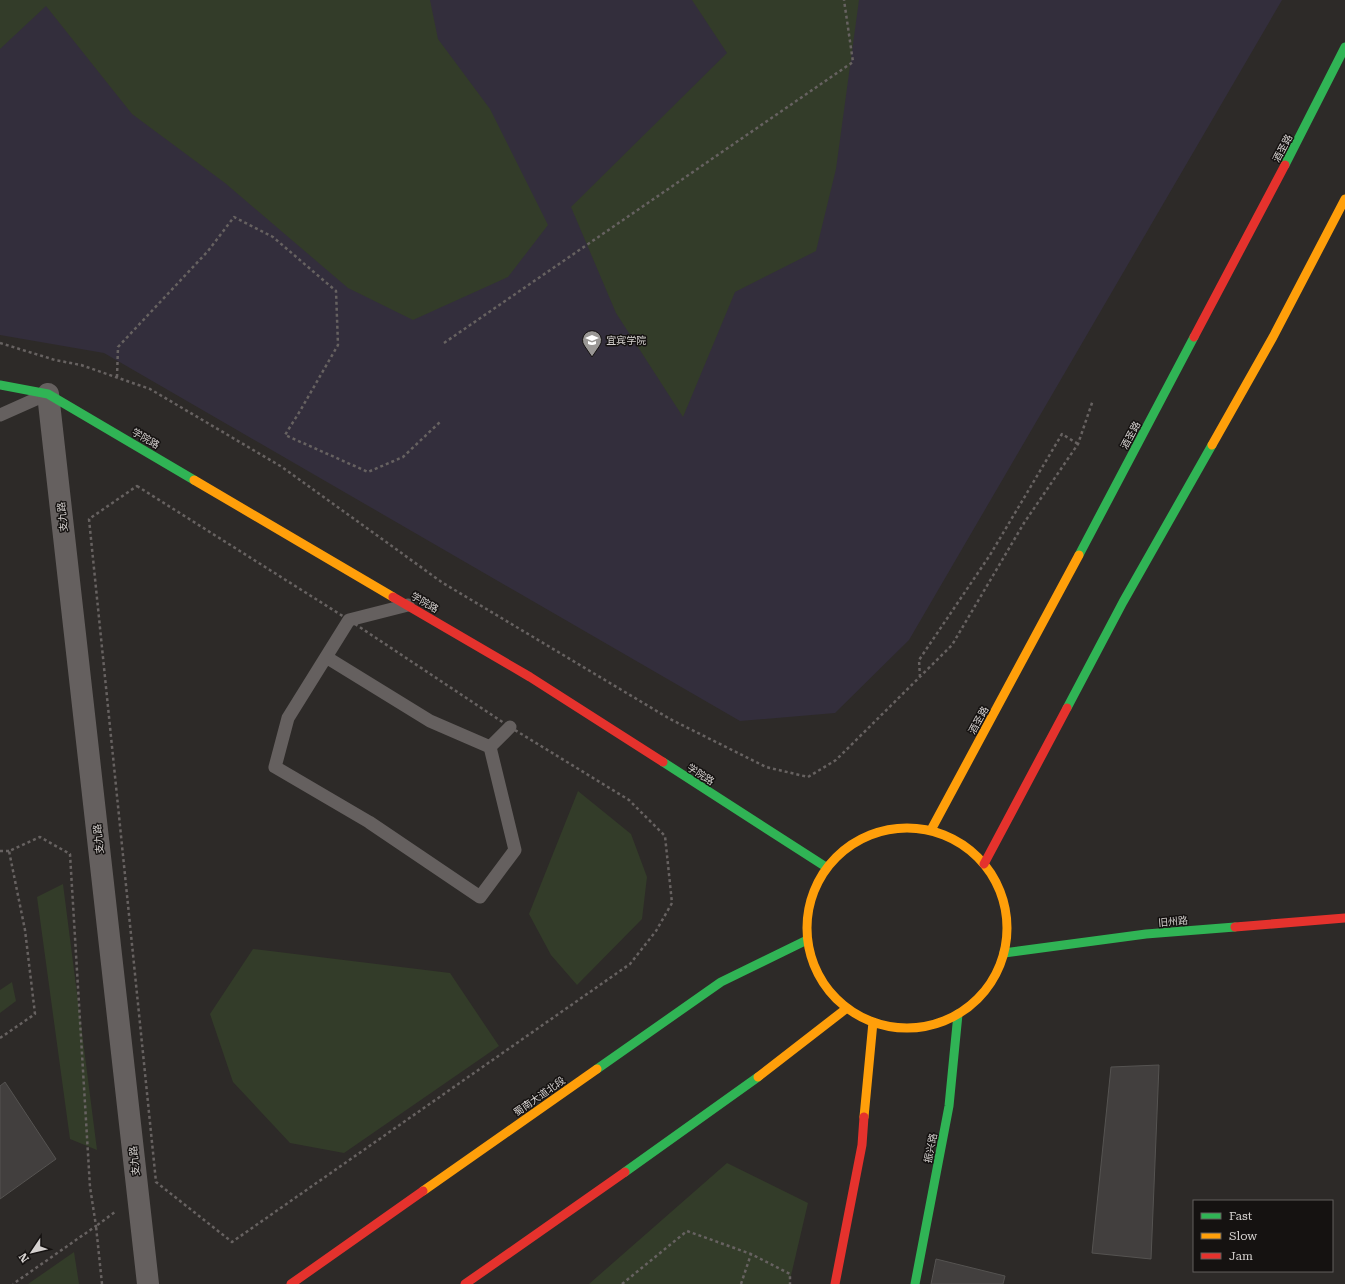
<svg xmlns="http://www.w3.org/2000/svg" width="1345" height="1284" font-family="'Roboto Serif','Noto Sans SC',serif">
  <rect width="100%" height="100%" fill="#2d2a28"/>
  <!-- education -->
  <path fill="#332e3c" d="M0,0H1282L909,640L835,713L740,721L104,353L0,335Z"/>
  <!-- green -->
  <path fill="#333c29" d="M0,0H430L438,39L490,109L548,225L508,277L413,320L348,288L225,183L132,114L46,6L0,49Z
    M692,0H859L836,169L816,251L735,292L683,417L616,313L571,207L727,53Z
    M578,791L631,834L647,877L642,919L577,985L551,955L529,914Z
    M63,884L97,1150L70,1139L37,897Z
    M253,949L450,973L499,1046L344,1153L290,1143L233,1082L210,1014Z
    M12,982L16,1001L0,1013V990Z
    M727,1163L808,1203L789,1284H589Z
    M74,1252L79,1284H28Z"/>
  <!-- building -->
  <path fill="#423f3e" stroke="#555351" d="M1159,1065L1151,1259L1092,1253L1111,1067Z
    M5,1082L56,1159L0,1199V1086Z
    M936,1259L1005,1276L1003,1284H931Z"/>
  <g fill="none" stroke-linecap="round" stroke-linejoin="round">
    <!-- path -->
    <path stroke="#676261" stroke-width="2.5" stroke-dasharray="3 3" stroke-linecap="butt" d="M0,343L55,360L81,365L150,389L282,467L443,583L670,719L766,767L808,777L836,760L952,645L1024,523L1078,444L1093,400
      M444,343L853,62L844,0
      M117,377L118,347L208,251L234,217L273,237L336,291L338,345L300,411L285,435L368,472L403,457L440,422
      M137,486L349,620L510,727L629,800L665,836L672,903L656,931L630,964L232,1242L156,1182L89,519Z
      M920,677L919,660L990,555L1062,434L1078,444
      M0,851H9
      M0,1038L35,1014L25,930L9,851L40,837L70,854L90,1187L96,1226L13,1284
      M102,1284L96,1226L115,1212
      M622,1284L687,1231L751,1254L790,1274V1284
      M741,1284L751,1254"/>
    <!-- lane -->
    <path stroke="#65605f" stroke-width="13" d="M0,415L45,395
      M408,605L349,620L288,718L275,767L369,822L480,897L515,850L490,747
      M326,657L430,721L490,747L510,727"/>
    <!-- street -->
    <path stroke="#65605f" stroke-width="22" d="M48,394L148,1284"/>
    <!-- fast -->
    <path stroke="#30b455" stroke-width="9" d="M1285,165L1345,47
      M0,385L48,394L194,480
      M1079,555L1194,337
      M1067,708L1123,602L1212,445
      M663,762L826,867
      M1004,953L1146,934L1235,927
      M597,1069L721,982L807,940
      M625,1172L758,1077
      M915,1284L949,1106L958,1014"/>
    <!-- slow -->
    <path stroke="#ff9f0a" stroke-width="9" d="M1212,445L1273,337L1345,199
      M194,480L393,597
      M807 928a100 100 0 1 1 200 0a100 100 0 1 1-200 0Z
      M931,830L1079,555
      M758,1077L847,1008
      M864,1117L873,1022
      M423,1191L597,1069"/>
    <!-- jam -->
    <path stroke="#e5322d" stroke-width="9" d="M1194,337L1285,165
      M393,597L530,677L663,762
      M984,864L1067,708
      M1235,927L1345,918
      M291,1284L423,1191
      M465,1284L625,1172
      M835,1284L862,1145L864,1117"/>
  </g>
  <!-- icons -->
  <defs>
    <symbol id="university-pin" viewBox="-11 -11 22 30"><path d="M0 17L-7.5 6A9.5 9.5 0 1 1 7.5 6Z" fill="#9a9795" stroke="#151211"/><path d="M0-5L7-2L0 1L-7-2ZM-4 1L0 2.5L4 1V4Q0 6-4 4Z" fill="#fff"/></symbol>
  </defs>
  <g fill-rule="evenodd">
    <use href="#university-pin" x="581" y="329" width="22" height="30"/>
  </g>
  <g text-anchor="middle" stroke-width="3" stroke-linejoin="round" paint-order="stroke">
    <!-- street labels -->
    <g font-size="10" fill="#d5d1cf" stroke="#151211">
      <text transform="translate(1282 148) rotate(-62)" y="4">酒圣路</text>
      <text transform="translate(1130 435) rotate(-62)" y="4">酒圣路</text>
      <text transform="translate(146 438) rotate(30)" y="4">学院路</text>
      <text transform="translate(62 517) rotate(-96)" y="4">支九路</text>
      <text transform="translate(425 602) rotate(30)" y="4">学院路</text>
      <text transform="translate(978 720) rotate(-61)" y="4">酒圣路</text>
      <text transform="translate(701 774) rotate(33)" y="4">学院路</text>
      <text transform="translate(98 839) rotate(-96)" y="4">支九路</text>
      <text transform="translate(1173 921) rotate(-5)" y="4">旧州路</text>
      <text transform="translate(539 1096) rotate(-35)" y="4">蜀南大道北段</text>
      <text transform="translate(930 1148) rotate(-79)" y="4">振兴路</text>
      <text transform="translate(134 1161) rotate(-96)" y="4">支九路</text>
    </g>
    <!-- poi labels -->
    <g font-size="10" fill="#d5d1cf" stroke="#151211" text-anchor="start">
      <text x="606" y="344">宜宾学院</text>
    </g>
  </g>
  <!-- legend -->
  <rect x="1193" y="1200" width="140" height="72" fill="#151211" stroke="#625e5d"/>
  <rect x="1201" y="1213" width="20" height="6" fill="#30b455" stroke="#625e5d"/>
  <text x="1229" y="1220" font-size="12" fill="#d5d1cf">Fast</text>
  <rect x="1201" y="1233" width="20" height="6" fill="#ff9f0a" stroke="#625e5d"/>
  <text x="1229" y="1240" font-size="12" fill="#d5d1cf">Slow</text>
  <rect x="1201" y="1253" width="20" height="6" fill="#e5322d" stroke="#625e5d"/>
  <text x="1229" y="1260" font-size="12" fill="#d5d1cf">Jam</text>
  <!-- north arrow -->
  <g transform="translate(32 1252) rotate(235)" stroke="#151211" stroke-width="3" paint-order="stroke">
  <path d="M0-3L7 15L0 10L-7 15Z" fill="#d5d1cf"/>
  <text y="-6" font-size="11" font-weight="bold" text-anchor="middle" fill="#d5d1cf">N</text>
  </g>
</svg>
